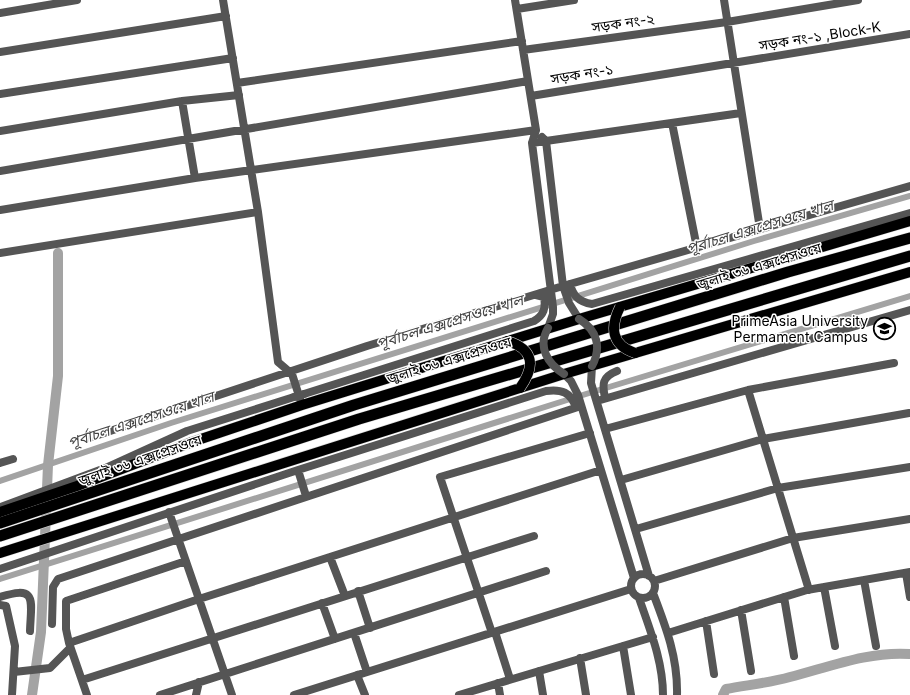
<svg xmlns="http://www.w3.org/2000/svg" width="910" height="695" font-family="Inter,'Noto Sans Bengali',sans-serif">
  <rect width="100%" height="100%" fill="#fff"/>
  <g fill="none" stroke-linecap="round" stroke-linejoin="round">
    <!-- canal -->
    <path stroke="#a3a3a3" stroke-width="6" d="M0,481L171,423L754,241L910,196
      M0,579L586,394L910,296"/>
    <!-- river -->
    <path stroke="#a3a3a3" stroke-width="10" d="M32,695L41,632L48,465L58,376V253
      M723,695L726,689C747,685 769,683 790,677C829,667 869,651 910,654"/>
    <defs>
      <path id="major" d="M0,512L77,486L192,442L302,405L579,319L910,221
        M0,553L564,374L910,272"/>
      <path id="highway" d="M0,523L354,405L788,272L910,238
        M0,536L359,419L910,256"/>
    </defs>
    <!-- major casing -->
    <use href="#major" stroke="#dbdbdb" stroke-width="11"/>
    <!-- highway casing -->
    <use href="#highway" stroke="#dbdbdb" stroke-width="12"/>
    <!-- minor -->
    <path stroke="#555" stroke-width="8" d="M223,0L258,212L278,362L292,374L301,402
      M515,0L536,130L532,143L553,307V314L548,328
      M724,0L760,229
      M517,9L574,0
      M0,13L77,0
      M523,50L727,22L858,0
      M0,52L226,16
      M237,83L522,41
      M0,94L233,58
      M531,96L910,34
      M182,101L195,178
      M672,123L697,248
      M0,131L182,101L239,95
      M542,137L546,141L563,286L569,303L579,319
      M532,143L741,113
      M0,171L528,81
      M0,210L195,178L536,130
      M0,253L258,212
      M570,284C573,296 579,302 592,304L910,213
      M592,366L591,383L594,393L649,576
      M564,374L571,381L578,395L634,578
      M748,390L809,590
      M304,394L534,321C544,315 546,308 544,297L536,295
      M597,401L910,310
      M605,429L748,390L894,363
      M89,438L367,346L563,286L910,186
      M0,463L13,459
      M298,470L306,496
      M621,480L763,439L909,413
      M1,507L108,467L187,431L294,397
      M169,512L232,695
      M636,529L778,488L910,467
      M330,557L345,596
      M0,569L298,470L546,391C562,389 570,392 576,407
      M906,573L910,597
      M631 586a12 12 0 1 1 24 0a12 12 0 1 1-24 0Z
      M864,580L876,646
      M654,581L793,538L910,519
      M824,587L835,646
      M358,591L370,628
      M653,593C666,627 678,658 677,695
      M0,597C38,585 31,600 30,631
      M784,597L794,656
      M639,598C650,630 663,661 663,695
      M322,603L335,639
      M0,605L6,606L15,646L12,695
      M741,610L751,671
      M706,621L714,674
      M52,624L53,587L58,579L581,406
      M495,632L510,679
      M354,633L367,672
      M492,633L440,477L590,433
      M668,633L807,590L910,572
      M69,643L199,599L601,470
      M623,646L631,695
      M580,658L586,695
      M539,671L543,695
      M14,672L50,668L70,648
      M357,675L365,695
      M82,680L534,536
      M498,683L500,695
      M87,695L69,643L66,629V601L186,561
      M160,695L546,571
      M196,695L199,682
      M294,695L631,589
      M459,695L653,637"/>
    <!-- major -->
    <use href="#major" stroke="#000" stroke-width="10"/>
    <!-- highway -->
    <use href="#highway" stroke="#000" stroke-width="11"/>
    <defs>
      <path id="major-bridge" d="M620,307C610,327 611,345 635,353
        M507,341C535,349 535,367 520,388"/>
    </defs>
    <!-- major-bridge casing -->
    <use href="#major-bridge" stroke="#dbdbdb" stroke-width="11" stroke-linecap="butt"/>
    <!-- minor-bridge -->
    <path stroke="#555" stroke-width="8" d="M579,319C597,330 602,347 592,366
      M548,328C537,347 548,364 564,374
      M294,397L304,394
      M605,398C602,384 602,377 617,371"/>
    <!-- major-bridge -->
    <use href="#major-bridge" stroke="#000" stroke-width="10"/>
  </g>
  <!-- icons -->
  <defs>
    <symbol id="university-ring" viewBox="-11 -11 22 22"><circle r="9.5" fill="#fff" stroke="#000" stroke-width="1.5"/><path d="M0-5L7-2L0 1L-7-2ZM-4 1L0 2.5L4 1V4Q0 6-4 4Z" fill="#000"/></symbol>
  </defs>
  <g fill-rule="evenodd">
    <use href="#university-ring" x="872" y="316" width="25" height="25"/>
  </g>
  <g text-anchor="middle" stroke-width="3" stroke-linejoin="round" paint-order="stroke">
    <!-- street labels -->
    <g font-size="14" fill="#000" stroke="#fff">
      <text transform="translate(623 23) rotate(-8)" y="5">সড়ক নং-২</text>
      <text transform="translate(820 36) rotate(-9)" y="5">সড়ক নং-১ ,Block-K</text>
      <text transform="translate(582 74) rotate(-9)" y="5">সড়ক নং-১</text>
      <text transform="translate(759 266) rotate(-17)" y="5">জুলাই ৩৬ এক্সপ্রেসওয়ে</text>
      <text transform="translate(449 360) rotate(-17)" y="5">জুলাই ৩৬ এক্সপ্রেসওয়ে</text>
      <text transform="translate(140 460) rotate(-19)" y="5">জুলাই ৩৬ এক্সপ্রেসওয়ে</text>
    </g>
    <!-- poi labels -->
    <g font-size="14" fill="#000" stroke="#fff" text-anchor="end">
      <text x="868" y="326">PrimeAsia University<tspan x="868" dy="16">Permament Campus</tspan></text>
    </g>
    <!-- water labels -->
    <g font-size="15" font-style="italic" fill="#444" stroke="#fff">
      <text transform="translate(760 227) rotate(-17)" y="5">পূর্বাচল এক্সপ্রেসওয়ে খাল</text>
      <text transform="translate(450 322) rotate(-17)" y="5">পূর্বাচল এক্সপ্রেসওয়ে খাল</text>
      <text transform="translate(141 420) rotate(-18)" y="5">পূর্বাচল এক্সপ্রেসওয়ে খাল</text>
    </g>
  </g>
</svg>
